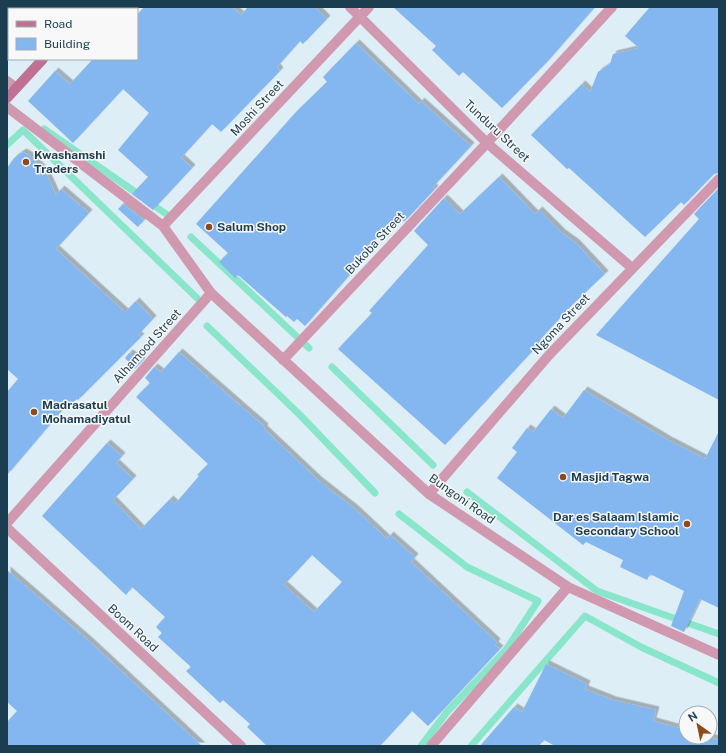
<svg xmlns="http://www.w3.org/2000/svg" width="726" height="753" font-family="'Public Sans',sans-serif">
  <defs>
    <filter id="shadow"><feDropShadow dx="3.5" dy="-3.5" stdDeviation="0" flood-color="#0004"/></filter>
  </defs>
  <rect width="100%" height="100%" fill="#deeef7"/>
  <g fill="none" stroke-linecap="round" stroke-linejoin="round">
    <!-- stream -->
    <path stroke="#89e6ca" stroke-width="7" d="M44,129L141,196
      M7,145L23,130L197,298
      M149,202L169,216
      M191,237L309,348
      M207,326L299,414L375,493
      M332,367L433,465
      M467,492L597,591L719,634
      M399,514L467,567L538,601L506,650L447,712L421,746
      M471,746L585,616L641,647L719,683"/>
  </g>
  <!-- building -->
  <path fill="#84b6f0" fill-rule="evenodd" filter="url(#shadow)" d="M144,7H232L241,15L248,7H315L327,19L303,44L300,41L277,67L280,71L221,132L212,124L181,158L192,168L153,210L132,194L148,177L118,150L149,113L123,89L73,143L28,101L55,71L70,84L93,59H137V15Z
    M393,7H595L547,62L502,108L463,72L459,76L432,50L436,46Z
    M650,7H719V173L714,174L684,205L681,202L645,237L569,168L567,169L531,135L582,84L590,92L598,72L610,64L613,54L639,48L625,36Z
    M356,43L419,104L421,101L471,146L433,187L435,189L404,222L402,219L394,227L390,223L357,259L361,262L305,326L297,319L294,322L287,316L286,317L238,275L235,278L219,262L228,253L196,224L296,112L327,82L323,77Z
    M23,152L30,156L46,173L56,195L61,189L89,213L56,249L125,312L136,301L153,319L138,335L141,337L78,400L77,399L71,404L69,402L7,475V392L18,379L7,369V168L14,158Z
    M499,177L535,214L539,210L562,233L576,243L605,274L570,307L537,343L539,344L445,445L338,349L372,313L369,311L428,245L414,231L444,198L460,214Z
    M719,188V400L596,335L699,219L694,214Z
    M123,204L144,220L138,227L118,209Z
    M179,352L265,427L264,429L318,480L355,509L387,539L390,535L415,557L411,562L497,642L495,645L500,649L428,726L412,711L380,746H267L247,727L250,724L223,700L220,703L186,671L191,667L158,637L162,633L156,627L165,617L132,587L126,595L42,516L107,443L122,456L116,463L133,479L113,500L141,529L170,499L175,504L199,476L197,475L208,464L136,397L150,383L145,378L154,367L161,372ZM312,555L342,582L314,612L284,585Z
    M129,353L142,361L135,369L125,358Z
    M584,390L668,440L705,459L719,431V608L700,599L684,632L671,626L684,591L650,574L647,580L620,567L623,560L586,542L583,545L497,478L517,452L512,448L527,428L533,432L551,409L563,418Z
    M7,570L89,641L202,746H7V722L17,711L7,702Z
    M546,664L587,684L585,689L613,700L656,710L653,721L686,730V737H709L719,740V746H555L544,740L539,746H480L514,707L522,712Z"/>
  <g fill="none" stroke-linecap="round" stroke-linejoin="round">
    <!-- lane -->
    <path stroke="#d099b0" stroke-width="10" d="M7,81L16,88"/>
    <!-- street -->
    <path stroke="#d099b0" stroke-width="10" d="M350,7L487,143L632,268
      M7,107L163,226L211,293L429,494L568,587L719,655
      M163,226L369,7
      M283,360L487,143L612,7
      M429,494L549,355L719,179
      M7,523L211,293
      M7,528L241,746
      M431,746L568,587"/>
    <!-- secondary -->
    <path stroke="#bf7093" stroke-width="10" d="M89,9L91,7
      M7,98L43,59"/>
  </g>
  <!-- markers -->
  <g fill="#8d4a1a" stroke="#f8f8f8" stroke-width="1.5">
    <circle cx="26" cy="162" r="4"/>
    <circle cx="209" cy="227" r="4"/>
    <circle cx="34" cy="412" r="4"/>
    <circle cx="563" cy="477" r="4"/>
    <circle cx="687" cy="524" r="4"/>
  </g>
  <g text-anchor="middle" stroke-width="3" stroke-linejoin="round" paint-order="stroke">
    <!-- street labels -->
    <g font-size="12" fill="#1a3e50" stroke="#f8f8f8">
      <text transform="translate(257 108) rotate(-47)" y="4">Moshi Street</text>
      <text transform="translate(497 131) rotate(43)" y="4">Tunduru Street</text>
      <text transform="translate(375 243) rotate(-47)" y="4">Bukoba Street</text>
      <text transform="translate(561 324) rotate(-47)" y="4">Ngoma Street</text>
      <text transform="translate(147 346) rotate(-48)" y="4">Alhamood Street</text>
      <text transform="translate(462 499) rotate(35)" y="4">Bungoni Road</text>
      <text transform="translate(133 628) rotate(43)" y="4">Boom Road</text>
    </g>
    <!-- poi labels -->
    <g font-size="12" font-weight="bold" fill="#1a3e50" stroke="#f8f8f8" text-anchor="start">
      <text x="34" y="159">Kwashamshi<tspan x="34" dy="14">Traders</tspan></text>
      <text x="217" y="231">Salum Shop</text>
      <text x="42" y="409">Madrasatul<tspan x="42" dy="14">Mohamadiyatul</tspan></text>
      <text x="571" y="481">Masjid Tagwa</text>
      <text x="679" y="521" text-anchor="end">Dar es Salaam Islamic<tspan x="679" dy="14">Secondary School</tspan></text>
    </g>
  </g>
  <!-- border -->
  <rect width="726" height="753" fill="none" stroke="#1a3e50" stroke-width="16"/>
  <!-- legend -->
  <rect x="8" y="8" width="130" height="52" fill="#f8f8f8" stroke="#9faeb5"/>
  <rect x="16" y="21" width="20" height="6" fill="#bf7093" stroke="#9faeb5"/>
  <text x="44" y="28" font-size="12" fill="#1a3e50">Road</text>
  <rect x="16" y="38" width="20" height="12" fill="#84b6f0" stroke="#9faeb5"/>
  <text x="44" y="48" font-size="12" fill="#1a3e50">Building</text>
  <!-- north arrow -->
  <g transform="translate(698 725) rotate(327)"><circle r="19" fill="#f8f8f8" stroke="#9faeb5"/>
  <path d="M0-3L7 15L0 10L-7 15Z" fill="#8d4a1a"/>
  <text y="-6" font-size="11" font-weight="bold" text-anchor="middle" fill="#1a3e50">N</text>
  </g>
</svg>
